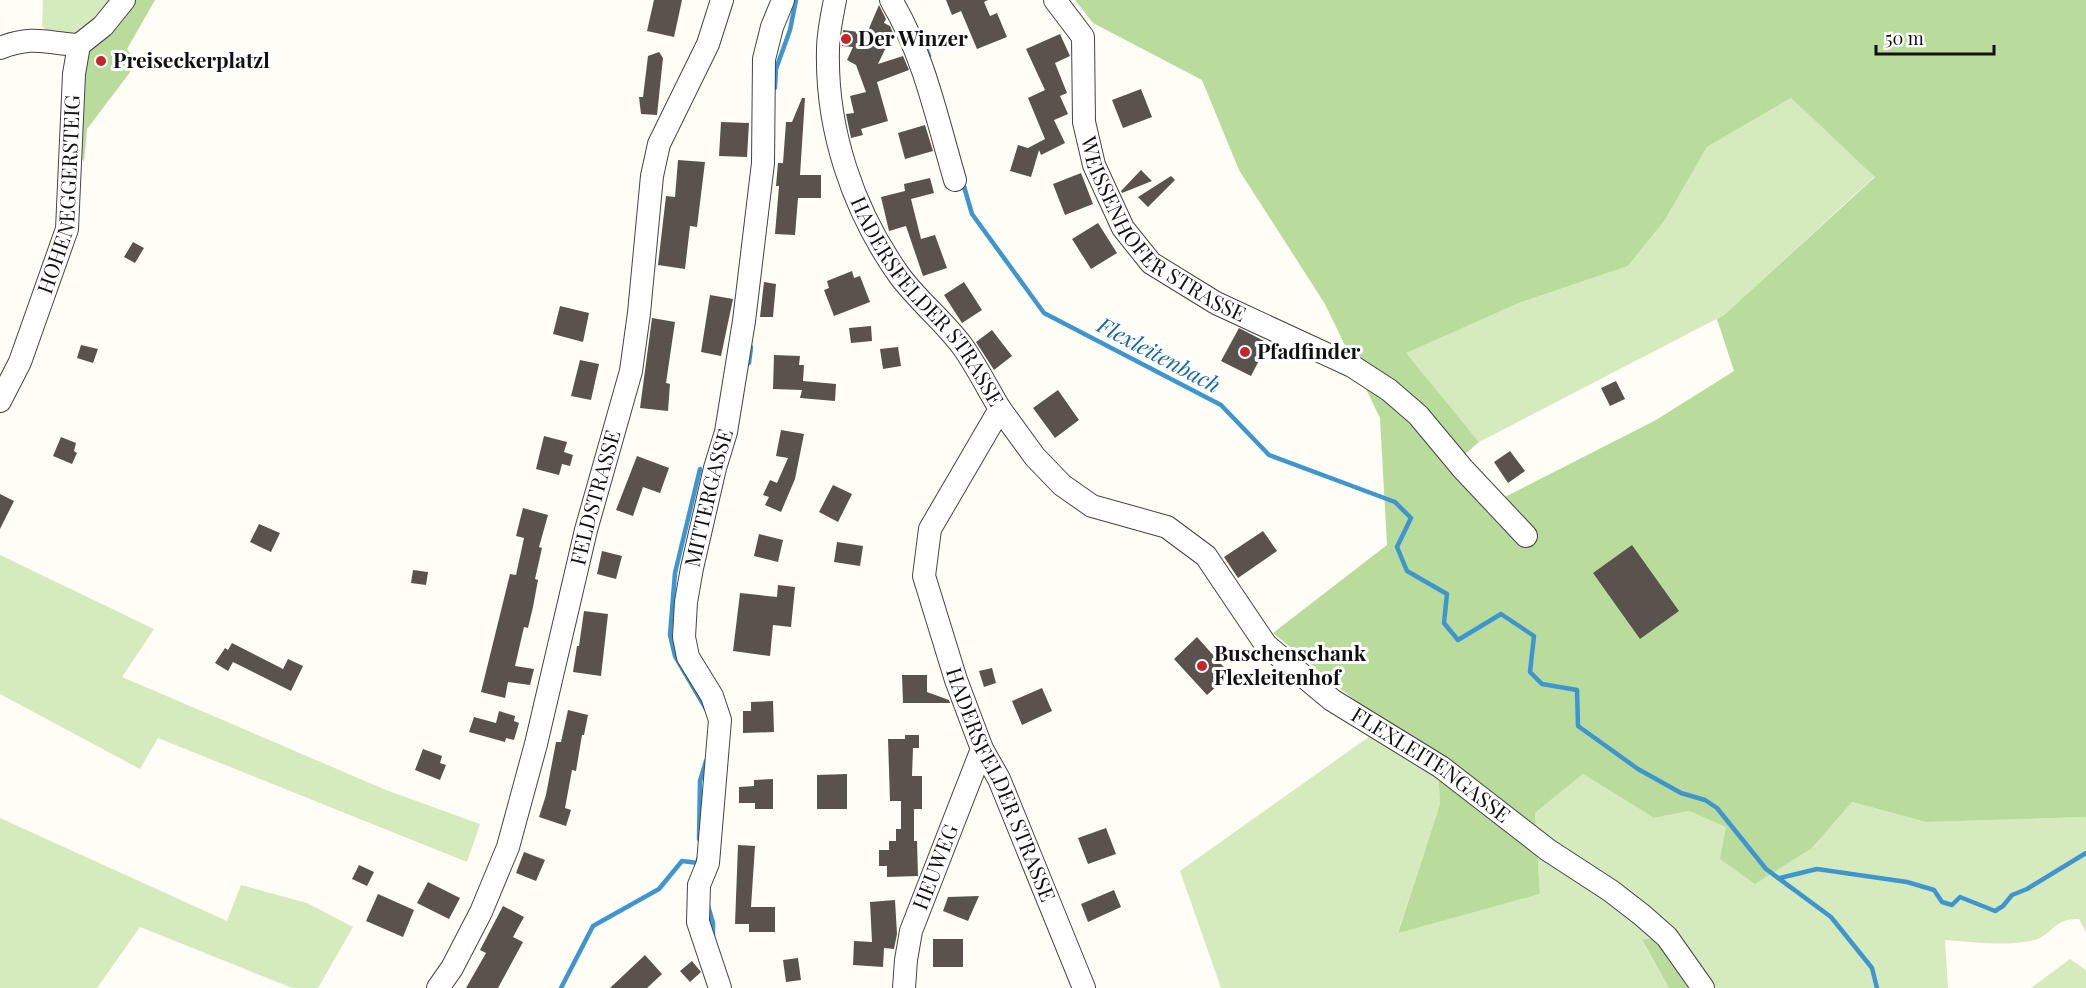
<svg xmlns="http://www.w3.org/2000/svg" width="2086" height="988" font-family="'Playfair Display',serif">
  <rect width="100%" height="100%" fill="#fffdf5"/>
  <!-- green -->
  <path fill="#d5ebbd" d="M43,0H116L78,36L50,34L42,26Z
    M1791,98L1875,176L1724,315L1479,442L1405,353L1519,303L1628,266L1665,220L1707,147Z
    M0,555L154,629L122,677L386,790L480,824L467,862L158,738L140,769L0,694Z
    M1384,726L1438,769L1440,804L1398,932L1540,894L1535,813L1583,774L1654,818L1689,811L1727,827L1812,848L1852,802L1926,822L2086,817V932L2079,919C2053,918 2053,935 2034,940C2005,947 1974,942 1945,940L1948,988H1700L1642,941L1669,988H1221L1180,871Z
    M0,818L227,921L241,885L307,903L353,927L318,988H292L140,927L97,988H0Z
    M2070,959L2086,970V988H2031Z"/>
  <!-- forest -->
  <path fill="#b9dc9c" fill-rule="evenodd" d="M131,0H155L127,49L137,63L87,129L84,162L75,147L85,52Z
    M1075,0H2086V817L1926,822L1852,802L1812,848L1755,884L1720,859L1726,827L1689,811L1654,818L1583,774L1535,813L1540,894L1398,933L1440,804L1438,769L1273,633L1387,545L1380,418L1325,304L1239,170L1202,80L1093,23ZM1791,98L1875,177L1724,315L1717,319L1734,371L1656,420L1501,499L1465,454L1479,442L1406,353L1519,303L1628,266L1665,220L1707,147Z
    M1654,938L1700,988H1669L1642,940Z"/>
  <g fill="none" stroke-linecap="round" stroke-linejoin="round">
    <!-- stream -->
    <path stroke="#3f96cf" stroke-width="4.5" d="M920,33L929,56
      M775,88L776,69L790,30L796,0
      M963,183L972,214L1044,313L1221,405L1269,455L1395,502L1411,518L1397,547L1407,571L1447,594L1444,623L1458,640L1501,614L1534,636L1530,672L1542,684L1577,690L1578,726L1638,769L1681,793L1705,800L1717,808L1766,869L1831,917L1872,968L1877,988
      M749,363L751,347
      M700,469L675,573L670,635L675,656L706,709
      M699,839L700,781L706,761
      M1780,878L1817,869L1907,882L1934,890L1942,902L1952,905L1960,897L1995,911L2003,906L2012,895L2027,889L2086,853
      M708,906L713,923V936
      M561,988L593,926L659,889L682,861L698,863V859"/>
  </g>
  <!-- building -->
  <path fill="#5a524d" d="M654,0H682L674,37L647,31Z
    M946,0H988L984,2L990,16L997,13L1007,37L977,49L961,11L952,15Z
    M879,5L886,19L884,23L890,26L893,33L878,64L903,56L909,70L877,82L888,121L861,129L863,135L851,138L846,114L854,113L850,96L866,92L856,65L847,60L853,47L842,46L843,30L867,33Z
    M1060,34L1070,56L1055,63L1067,93L1060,96L1068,114L1054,120L1065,143L1041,155L1039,150L1031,177L1010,171L1018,145L1028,148L1045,139L1028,98L1045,90L1026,49Z
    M659,52L663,58L657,115L641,114L639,97H643L648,56Z
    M1141,89L1152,117L1123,128L1112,100Z
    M802,98H805L800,175H821V198H798L795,235L775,234L779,186H776L778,163H783L786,122H792Z
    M721,122L749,123L747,157L719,156Z
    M925,125L933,151L905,159L898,133Z
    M678,160L705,162L697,227L690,226L685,269L658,265L666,196L675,197Z
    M1141,170L1152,181L1122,193L1121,191Z
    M1081,173L1093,204L1065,215L1053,184Z
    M1171,176L1175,180L1148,207L1138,197Z
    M930,178L934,193L911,199L921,239L935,235L947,268L923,276L906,226L889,231L881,197L905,191L904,184Z
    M1098,223L1117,253L1091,269L1072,239Z
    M133,242L144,248L135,263L124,257Z
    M852,271L854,278L860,276L870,302L834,316L824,290L829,288L827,281Z
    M764,282L776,284L773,317H760Z
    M964,282L982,310L962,323L944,295Z
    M710,295L733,299L721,356L701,352Z
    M560,306L589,313L583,342L553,334Z
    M652,318L675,322L666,383L670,384L668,411L640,408Z
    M871,326L872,341L851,343L849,328Z
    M1239,328L1268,343L1251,376L1221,361Z
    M992,330L1012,356L994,370L976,342Z
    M81,345L98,349L93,363L77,358Z
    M898,347L901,366L883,369L880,349Z
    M774,355L800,356L799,365H804L803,381L836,384L835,401L800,398L802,390L773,389Z
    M580,360L599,364L591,400L571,396Z
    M1616,381L1625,399L1610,406L1601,388Z
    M1058,390L1079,420L1055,438L1033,408Z
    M781,430L804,434L795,479L781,512L765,505L769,497L763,495L770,480L777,483L788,458L776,456Z
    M544,436L567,442L564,452L573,455L570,466L562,464L559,475L536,469Z
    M61,437L76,443L74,451L77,453L72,464L53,456Z
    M1510,451L1525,471L1508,483L1494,462Z
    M637,456L669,468L660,493L643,487L633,516L616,510Z
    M833,485L852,494L838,522L819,512Z
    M0,494L14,501L0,529Z
    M523,508L548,515L539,547L542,548L535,579L538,580L533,607L528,628L524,627L515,666L534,669L530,685L508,682L505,698L481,692L510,574L516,575L524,538L516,536Z
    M259,524L280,533L271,552L250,542Z
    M1263,531L1277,551L1238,578L1224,557Z
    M759,534L783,540L778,562L754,556Z
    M837,542L863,546L860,566L834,562Z
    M1632,545L1679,611L1640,639L1593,573Z
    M602,551L622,556L616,579L597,574Z
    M413,570L428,572L426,585L411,583Z
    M778,585L795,587L791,627L773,625L770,656L733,651L740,593L777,597Z
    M584,611L608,614L601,676L573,672L577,646H579Z
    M1197,637L1230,674L1207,695L1174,659Z
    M232,643L283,669L288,659L303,666L291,691L233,662L228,671L215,663L225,648L228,650Z
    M992,668L996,683L984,687L979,671Z
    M902,675H927V692L949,700L950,703H903Z
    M1042,688L1052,711L1022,725L1012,701Z
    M773,701L774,732L743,733V711H751V702Z
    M568,710L588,715L584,735H582L576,771L572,770L565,808L571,810L566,826L539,817L546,795L556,742H561Z
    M499,711L515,716L514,721L519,723L514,740L506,738L505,742L469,732L474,717L496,723Z
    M905,735H919V748H913L912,776H922V809H914V841H917L918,876L887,877V866H879V850H889V841H896V829H901V801H890L888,739H905Z
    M423,749L442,756L440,763L446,765L440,780L415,770Z
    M847,774V809H817V775Z
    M773,779V809H755V803H739V787L754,786V780Z
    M1106,828L1116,854L1088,864L1078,838Z
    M738,845L755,846L751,907H775V932H749V924H735Z
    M524,852L545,860L536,881L516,873Z
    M359,865L374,872L367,886L352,879Z
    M428,882L460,898L449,919L417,903Z
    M1114,890L1121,907L1088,922L1081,904Z
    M378,894L414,910L403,937L366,921Z
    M979,896L968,921L943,911L948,897Z
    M895,900L897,934L894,949L884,948L883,967L853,965L854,941L872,942L870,902Z
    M503,906L524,917L513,937L523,942L498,988H466L486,953L480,950Z
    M933,939H963V967H933Z
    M645,955L662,974L647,988H610Z
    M798,958L801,980L786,982L783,960Z
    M692,961L701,972L690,982L680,971Z"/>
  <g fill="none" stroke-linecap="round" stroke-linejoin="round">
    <defs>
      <g id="minor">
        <path id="s1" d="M835,0C832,16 828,33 828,50C826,130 853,210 899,275C918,301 944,321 963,347C977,367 988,389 1000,409L930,529L924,576L956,680L982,749L999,779L1084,988"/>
        <path d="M891,0C924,55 937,119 955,180"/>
        <path id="s2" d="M1055,0L1083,37L1084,122L1094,165L1123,228L1151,263L1216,303L1352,366L1389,390L1418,415L1463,469L1526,536"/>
        <path d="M0,48C34,35 45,43 79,45"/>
        <path id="s3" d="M0,401L20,362L67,229L74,74L79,45L103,26L124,0"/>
        <path id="s4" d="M1000,409L1035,457L1062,485L1092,506L1167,527L1206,556L1266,645L1332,700L1441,767L1548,850L1611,891L1642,915L1667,937L1703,988"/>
        <path id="s5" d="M438,988L452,968L481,912L508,847L536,744L586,530L631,371L639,313L652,176L659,144L708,44L722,0"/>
        <path id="s6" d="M720,988L698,922L699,885L708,863L720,720L712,696L688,657L684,637L686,602L692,568L715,468L726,432L744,321L763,163L764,59L772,27L783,0"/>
        <path id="s7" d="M904,988L906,960L911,931L982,749"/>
      </g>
    </defs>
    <!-- minor casing -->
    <use href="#minor" stroke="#444" stroke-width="24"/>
    <!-- minor -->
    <use href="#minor" stroke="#fff" stroke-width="22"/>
  </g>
  <!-- markers -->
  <g fill="#c4262e" stroke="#fff" stroke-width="2">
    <circle cx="846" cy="39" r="6"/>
    <circle cx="101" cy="61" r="6"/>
    <circle cx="1245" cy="352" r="6"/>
    <circle cx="1202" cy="666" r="6"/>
  </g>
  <g text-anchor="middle" stroke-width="6" stroke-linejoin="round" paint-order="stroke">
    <!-- poi labels -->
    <g font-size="21" font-weight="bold" fill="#111" stroke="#fff" text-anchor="start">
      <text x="858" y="46">Der Winzer</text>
      <text x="113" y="68">Preiseckerplatzl</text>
      <text x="1257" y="359">Pfadfinder</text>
      <text x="1214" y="661">Buschenschank<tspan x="1214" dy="24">Flexleitenhof</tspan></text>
    </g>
    <!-- street labels -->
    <g font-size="21" fill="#111" stroke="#fff">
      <text dy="7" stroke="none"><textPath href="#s3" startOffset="218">HOHENEGGERSTEIG</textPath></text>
      <text dy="7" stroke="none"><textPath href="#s2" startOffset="272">WEISSENHOFER STRASSE</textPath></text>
      <text dy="7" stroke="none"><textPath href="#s1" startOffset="328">HADERSFELDER STRASSE</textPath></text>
      <text dy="7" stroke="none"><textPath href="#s5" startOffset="518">FELDSTRASSE</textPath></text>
      <text dy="7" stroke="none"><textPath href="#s6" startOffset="507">MITTERGASSE</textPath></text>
      <text dy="7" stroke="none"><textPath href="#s4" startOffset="573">FLEXLEITENGASSE</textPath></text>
      <text dy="7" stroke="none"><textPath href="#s1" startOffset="868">HADERSFELDER STRASSE</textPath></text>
      <text dy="7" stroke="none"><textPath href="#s7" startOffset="126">HEUWEG</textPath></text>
    </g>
    <!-- water labels -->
    <g font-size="22" font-style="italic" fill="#1768a6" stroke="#fff">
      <text transform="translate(1159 355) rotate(28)" y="8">Flexleitenbach</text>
    </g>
  </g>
  <!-- scale -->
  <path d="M1876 45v9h118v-9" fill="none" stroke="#111111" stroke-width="3"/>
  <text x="1885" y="45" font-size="18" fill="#111111" stroke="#ffffff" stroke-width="4.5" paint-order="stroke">50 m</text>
</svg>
